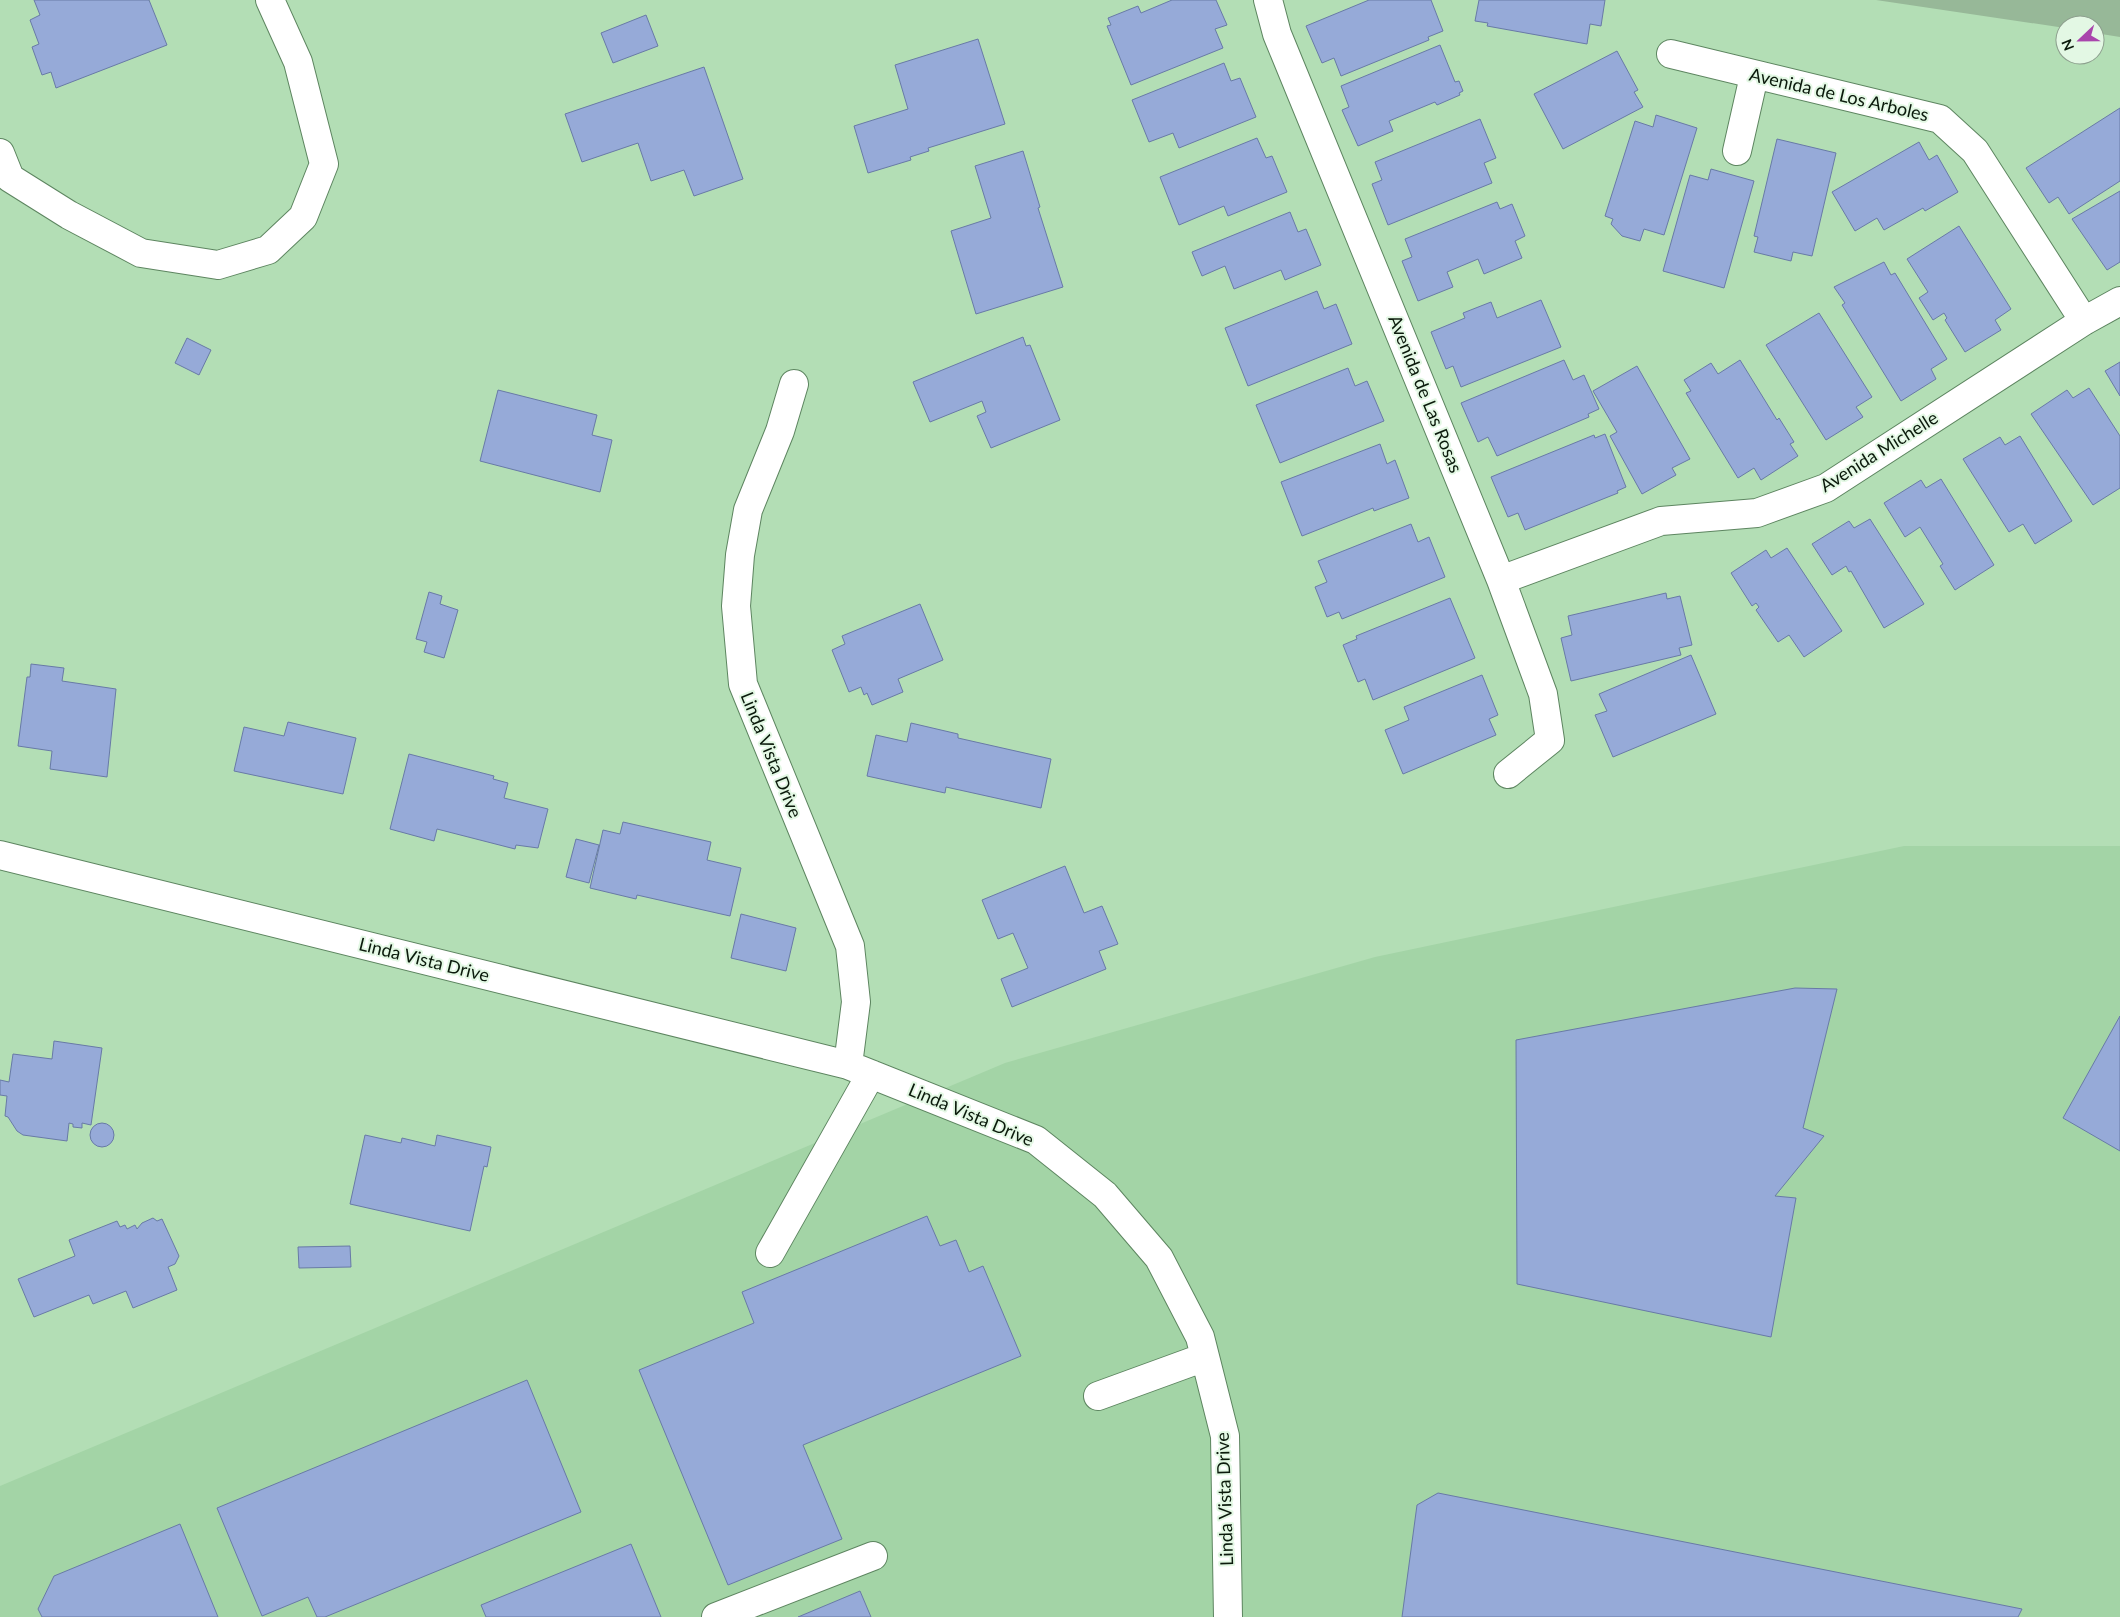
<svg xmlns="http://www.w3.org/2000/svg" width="2120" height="1617" font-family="Lato,sans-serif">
  <rect width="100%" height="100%" fill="#b3deb5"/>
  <!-- built -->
  <path fill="#a3d4a6" d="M1904,846H2120V1617H0V1486L1005,1063L1375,957Z"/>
  <!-- green -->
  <path fill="#97b898" d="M1876,0H2120V37L2095,33V25H2065V28Z"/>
  <!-- building -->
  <path fill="#96aad8" stroke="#687aa6" d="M34,0H149L167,45L56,88L51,72L42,75L32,47L39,44L30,20L40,15Z
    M1172,0H1216L1227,25L1215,29L1223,48L1131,85L1107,26L1111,25L1108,18L1138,6L1141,13Z
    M1369,0H1431L1443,31L1428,37L1429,40L1341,76L1334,58L1322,63L1306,26Z
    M1479,0H1605L1601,26L1590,24L1587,44L1487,26L1488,23L1475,21Z
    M646,15L658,46L613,63L601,33Z
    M978,39L1005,124L928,148L929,151L910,157L911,160L868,173L854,126L908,109L895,65Z
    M1440,45L1455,82L1459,81L1463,91L1459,93L1460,95L1437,105L1435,102L1389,121L1393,131L1358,146L1342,110L1349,107L1341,86Z
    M1617,51L1638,90L1634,92L1643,107L1563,149L1534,94Z
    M1224,63L1231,81L1240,78L1256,117L1179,148L1173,133L1149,142L1132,100Z
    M704,67L743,179L694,196L684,170L651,181L638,143L582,162L565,114Z
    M2120,108V181L2069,214L2058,197L2049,203L2026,168Z
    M1656,115L1697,128L1664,235L1644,229L1640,241L1622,236L1611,224L1613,219L1605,216L1635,121L1653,127Z
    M1480,119L1496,158L1484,163L1492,183L1388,225L1372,184L1382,180L1375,162Z
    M1257,138L1266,158L1272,156L1287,192L1228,216L1224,206L1179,225L1160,177Z
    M1777,139L1836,153L1812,256L1793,252L1791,261L1754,252L1758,237L1754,236Z
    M1919,142L1929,160L1937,155L1958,192L1925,211L1923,208L1884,230L1877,218L1855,231L1832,192Z
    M1023,151L1040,207L1038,208L1063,287L976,314L951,231L991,218L975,166Z
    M1711,169L1754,181L1724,288L1663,271L1690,175L1708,180Z
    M2120,191V262L2107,270L2072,219Z
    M1497,202L1500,209L1512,204L1525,236L1515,241L1522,258L1484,274L1478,259L1447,272L1453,287L1418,301L1402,261L1412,257L1405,239Z
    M1290,212L1298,232L1306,229L1321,265L1285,280L1281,270L1234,289L1225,266L1202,276L1192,252Z
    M1959,226L2011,309L1995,320L2001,330L1965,352L1945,320L1947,318L1944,313L1933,320L1919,298L1928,292L1907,259Z
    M1884,262L1891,275L1895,273L1947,359L1931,369L1936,379L1901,401L1842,305L1845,303L1834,287Z
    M1317,291L1324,309L1336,304L1352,344L1248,386L1225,328Z
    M1541,300L1561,347L1461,387L1453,366L1446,369L1431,332L1465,318L1463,313L1491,302L1497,318Z
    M1819,313L1872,397L1856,407L1863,417L1826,440L1766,345Z
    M1023,337L1026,346L1030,345L1060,420L991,448L977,416L986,412L982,401L930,422L913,382Z
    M187,338L211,350L199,375L175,363Z
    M1564,360L1573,380L1584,375L1599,409L1588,414L1589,417L1497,456L1488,437L1478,442L1461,403Z
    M1740,360L1777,420L1779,418L1794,442L1790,444L1798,456L1761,480L1754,468L1738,478L1686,393L1691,391L1684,380L1711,363L1718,374Z
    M2120,362V396L2105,371Z
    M1637,366L1690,459L1672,468L1676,475L1642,494L1610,436L1617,432L1593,391Z
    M1348,368L1355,386L1367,381L1384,421L1280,463L1256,405Z
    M2089,388L2120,436V488L2093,505L2031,414L2067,390L2073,398Z
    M498,390L597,415L592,435L612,440L600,492L480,461Z
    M1605,434L1626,487L1617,491L1618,493L1525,530L1518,513L1508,517L1491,477L1594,435L1595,438Z
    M2020,436L2072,521L2035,544L2023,524L2009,532L1963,459L2000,437L2005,445Z
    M1380,444L1387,464L1395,460L1409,498L1374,511L1373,508L1302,536L1281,482Z
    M1941,479L1994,565L1955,590L1940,566L1943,564L1920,527L1905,537L1884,503L1921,480L1926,488Z
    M1870,519L1924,604L1884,628L1851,571L1849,572L1846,566L1832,575L1812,544L1849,521L1854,528Z
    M1411,524L1418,542L1429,537L1445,577L1342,619L1339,612L1327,617L1315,587L1327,582L1318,561Z
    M1787,548L1842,631L1804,657L1789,635L1778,642L1756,610L1759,607L1756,603L1752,606L1731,573L1766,550L1771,558Z
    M429,592L442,596L440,604L458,610L444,658L424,652L427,642L416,639Z
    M1666,593L1667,599L1680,596L1692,645L1679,648L1681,655L1571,681L1561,638L1572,635L1568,616Z
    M1450,598L1475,658L1373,700L1365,679L1358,682L1343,645L1357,639L1356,636Z
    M920,604L943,660L898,679L903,692L872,705L867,693L864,695L861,687L849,692L832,650L845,644L842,636Z
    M1691,655L1716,714L1613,757L1595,715L1607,711L1599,694Z
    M31,664L64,668L62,681L116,689L107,777L50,769L52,751L18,746L27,677H30Z
    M1482,675L1498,715L1489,719L1496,735L1403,774L1385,730L1409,720L1404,707Z
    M288,722L356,738L343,794L234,771L244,727L284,736Z
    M911,723L958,734V738L1051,759L1041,808L946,787L945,793L867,776L876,735L907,742Z
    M409,754L494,776L493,779L508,783L504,798L548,809L538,848L516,845L515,849L437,829L434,841L390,829Z
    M623,822L711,842L707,860L741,868L730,916L637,895L636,899L590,888L603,830L620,834Z
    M576,839L599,845L589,883L566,877Z
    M1065,866L1084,913L1102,906L1118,944L1099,951L1106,969L1012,1007L1001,979L1028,968L1013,933L998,939L982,900Z
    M741,914L796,928L786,971L731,958Z
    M1795,988L1837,989L1803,1128L1824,1136L1775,1196L1796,1198L1771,1337L1517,1284L1516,1040Z
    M2120,1016V1151L2063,1118Z
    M54,1041L102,1048L91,1125L82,1123V1128L73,1127V1124L69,1123L67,1141L23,1135L17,1131L8,1117L5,1116L7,1096L0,1095V1080L9,1082L13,1054L52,1059Z
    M90 1135a12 12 0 1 1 24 0a12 12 0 1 1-24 0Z
    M365,1135L401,1143L402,1138L435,1146L437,1135L491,1147L487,1167L484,1166L470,1231L350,1204Z
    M927,1216L940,1246L956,1240L969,1272L983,1266L1021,1356L803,1445L842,1539L728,1585L639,1370L754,1323L742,1292Z
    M153,1218L157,1221L162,1219L179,1256L175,1264L168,1267L177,1290L133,1308L126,1291L93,1304L89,1295L34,1317L18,1279L75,1256L69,1240L117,1221L120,1227L125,1225L127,1229L135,1225L137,1229L142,1223Z
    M350,1246L351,1267L299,1268L298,1247Z
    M527,1380L581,1512L325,1617H317L308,1597L262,1616L217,1508Z
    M1438,1493L2022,1609L2018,1617H1402L1417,1505Z
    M180,1524L218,1617H42L38,1609L54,1576Z
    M631,1544L661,1617H486L481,1605Z
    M860,1591L871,1617H798Z"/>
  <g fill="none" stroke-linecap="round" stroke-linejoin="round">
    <defs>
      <path id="minor" d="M1268,0L1277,34L1501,580L1543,694L1550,740L1508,774
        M1671,54L1940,119L1975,151L2084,321
        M1737,151L1754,76
        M0,153L10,178L69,215L141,253L218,265L268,250L303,217L324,164L298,62L270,0
        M794,384L780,431L748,510L740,555L736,606L743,684L850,946L856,1002L848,1065
        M1501,580L1661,521L1757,513L1826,488L2084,321L2120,301
        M0,855L848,1065L1036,1140L1105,1195L1159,1258L1200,1337L1225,1436L1228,1617
        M770,1253L871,1074
        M1098,1396L1205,1357
        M716,1617L873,1556"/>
    </defs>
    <!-- minor casing -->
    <use href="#minor" stroke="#5d8560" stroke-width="30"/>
    <!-- minor -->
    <use href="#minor" stroke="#fff" stroke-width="28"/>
  </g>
  <g text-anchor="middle" stroke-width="4" stroke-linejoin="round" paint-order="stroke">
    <!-- street labels -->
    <g font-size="18" fill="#0b1a0c" stroke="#e3f8e4">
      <text transform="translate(1839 95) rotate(13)" y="6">Avenida de Los Arboles</text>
      <text transform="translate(1425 394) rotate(68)" y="6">Avenida de Las Rosas</text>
      <text transform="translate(1879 452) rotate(-32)" y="6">Avenida Michelle</text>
      <text transform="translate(771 755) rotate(68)" y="6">Linda Vista Drive</text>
      <text transform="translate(424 960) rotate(14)" y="6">Linda Vista Drive</text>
      <text transform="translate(971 1115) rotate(23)" y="6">Linda Vista Drive</text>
      <text transform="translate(1225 1499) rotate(-92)" y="6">Linda Vista Drive</text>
    </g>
  </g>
  <!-- north arrow -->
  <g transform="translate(2080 40) rotate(248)"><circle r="24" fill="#e3f8e4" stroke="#8d9f8e"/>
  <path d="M0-4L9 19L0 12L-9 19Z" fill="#a946ac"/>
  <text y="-8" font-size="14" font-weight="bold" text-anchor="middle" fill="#0b1a0c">N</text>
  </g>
</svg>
